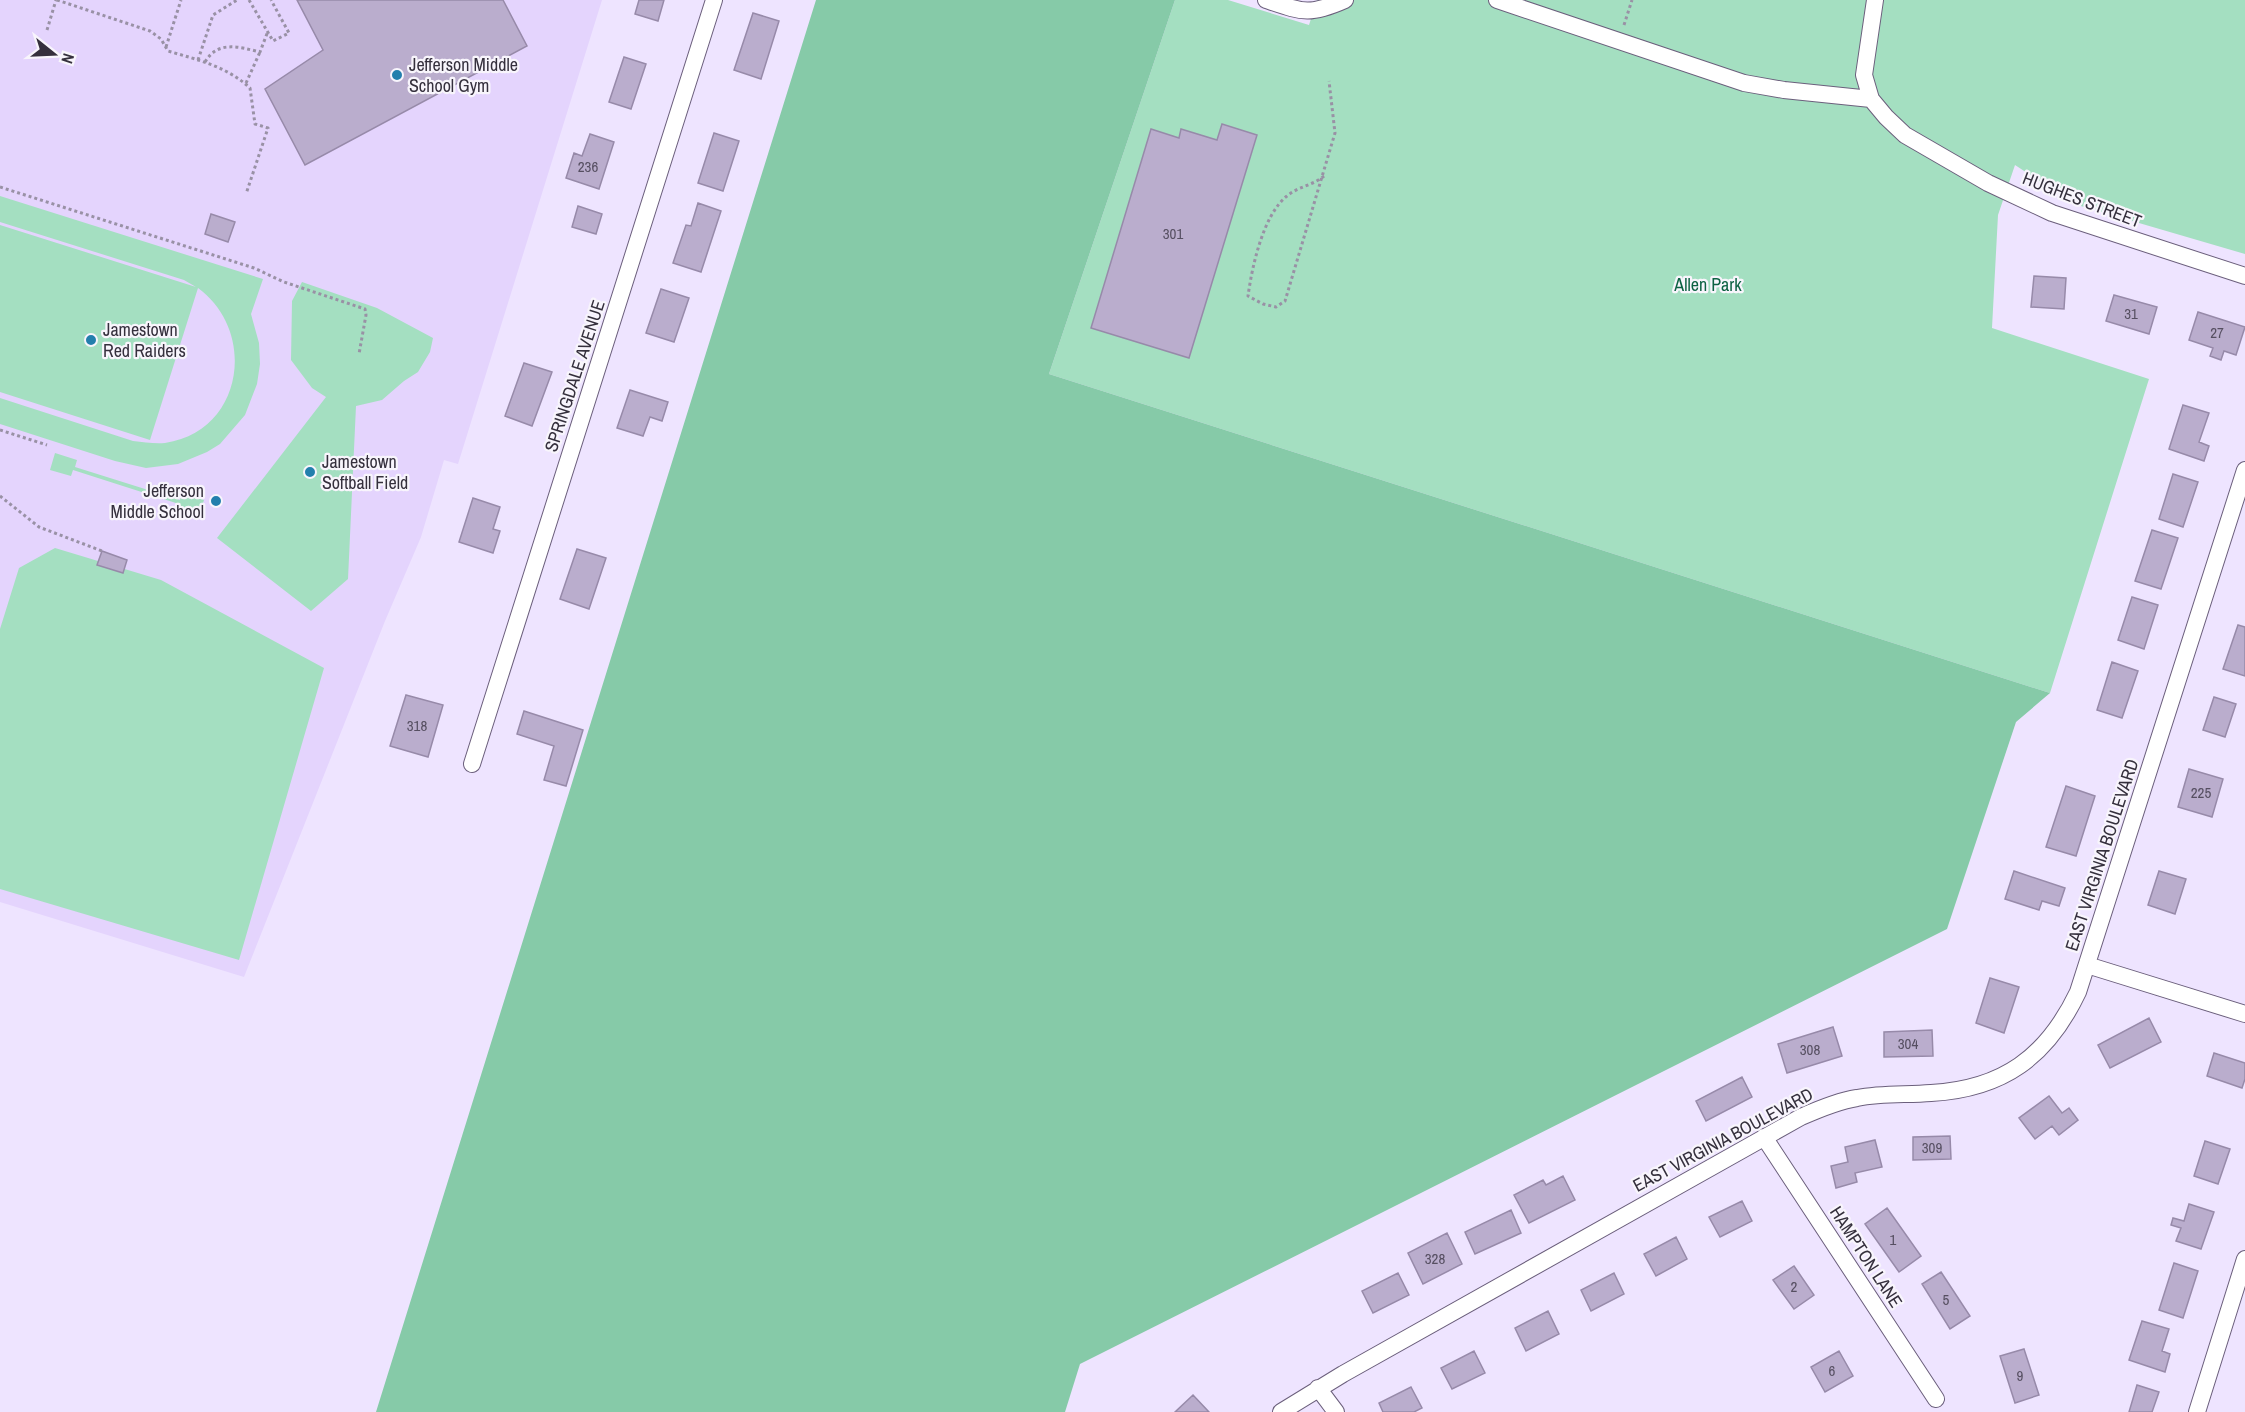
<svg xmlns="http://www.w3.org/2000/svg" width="2245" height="1412" font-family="'Archivo Narrow',sans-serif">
  <rect width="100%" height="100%" fill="#eee4ff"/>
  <!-- built -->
  <path fill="#e4d4fd" d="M0,0H602L458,464L444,460L421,537L385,621L244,977L0,902Z"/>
  <!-- green -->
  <path fill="#a4dfc1" d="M1175,0H1228L1309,25L1317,0H2245V254L2074,204L2015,165L1998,215L1992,328L2149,379L2050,693L1049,374Z
    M0,196L263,279L251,314L259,343L260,364L257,384L245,415L220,444L207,452L178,464L146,468L115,461L0,424V398L133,441C144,442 154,444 165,443C243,432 258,332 198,288L150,440L0,392V225L196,287L184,280L0,222Z
    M302,282L377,308L433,338L430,352L418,372L404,381L382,400L356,406L348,579L311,611L217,538L326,397L312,388L291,360L292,301Z
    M55,453L77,460L75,467L180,500L182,493L204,500L198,518L178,510L179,504L73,470L71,476L50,470Z
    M55,548L161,580L324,668L239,960L0,889V629L19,568Z"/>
  <!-- forest -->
  <path fill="#86caa8" d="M816,0H1175L1049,374L2050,693L2016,722L1947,929L1080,1364L1065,1412H376Z"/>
  <!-- building -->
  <path fill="#baadcd" stroke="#978aa9" stroke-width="1.5" d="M297,0H503L527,46L305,165L265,89L323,50Z
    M639,0H664L658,21L635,14Z
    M753,13L779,21L761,79L734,70Z
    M624,57L646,64L631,109L609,102Z
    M1222,124L1257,135L1189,358L1091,328L1151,129L1179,138L1181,129L1217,140Z
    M714,133L739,141L723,191L698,183Z
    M590,134L614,142L599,189L566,178L574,153L582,156Z
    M698,203L721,211L701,272L673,263L686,225L691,226Z
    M578,206L602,214L596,234L572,227Z
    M211,214L235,222L228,242L205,234Z
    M2034,276L2066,278L2064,309L2031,307Z
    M661,289L689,298L674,342L646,333Z
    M2114,295L2157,307L2149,334L2106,321Z
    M2198,312L2245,327L2236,355L2224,351L2221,360L2210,356L2213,348L2189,340Z
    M524,363L552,372L532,426L505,416Z
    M630,390L668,402L662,421L650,417L643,436L617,428Z
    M2183,405L2209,413L2199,442L2209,446L2204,461L2169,449Z
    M2173,474L2198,482L2183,527L2159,519Z
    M473,498L500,507L493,529L500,531L493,553L459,542Z
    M2152,530L2178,538L2161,589L2135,581Z
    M577,549L606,558L589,609L560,599Z
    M102,551L127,560L123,573L97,565Z
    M2132,597L2158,605L2144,649L2118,640Z
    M2238,625L2245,627V676L2223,669Z
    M2112,662L2138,671L2122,718L2097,710Z
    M406,695L443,705L428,757L390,746Z
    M2214,697L2236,704L2225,737L2203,730Z
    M524,711L583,730L566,786L544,780L554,746L517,734Z
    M2189,769L2223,779L2212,817L2178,807Z
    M2066,786L2095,796L2076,856L2046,847Z
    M2014,871L2065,888L2059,906L2042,901L2039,910L2005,899Z
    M2159,871L2186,879L2175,914L2148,905Z
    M1990,978L2019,987L2004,1033L1976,1023Z
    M2149,1018L2161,1042L2110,1068L2098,1045Z
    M1833,1027L1842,1056L1787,1073L1778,1044Z
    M1932,1030L1933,1056L1884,1057V1032Z
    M2214,1053L2245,1063V1079L2242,1088L2207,1076Z
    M1742,1077L1752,1097L1706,1121L1696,1101Z
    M2049,1096L2062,1113L2069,1108L2078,1120L2059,1135L2052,1126L2035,1139L2019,1118Z
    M1950,1136L1951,1159L1913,1160V1137Z
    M1875,1140L1882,1167L1855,1173L1857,1182L1836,1188L1831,1166L1848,1162L1845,1147Z
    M2205,1141L2230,1149L2218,1184L2194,1176Z
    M1563,1176L1575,1200L1529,1223L1514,1195L1543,1180L1546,1185Z
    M1742,1201L1752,1221L1720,1237L1709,1217Z
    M2189,1204L2214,1212L2201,1249L2176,1241L2181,1228L2171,1225L2173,1218L2184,1221Z
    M1887,1208L1921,1256L1899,1272L1865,1224Z
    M1511,1210L1521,1233L1475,1254L1465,1232Z
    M1447,1233L1462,1264L1423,1284L1408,1253Z
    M1676,1237L1687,1259L1656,1276L1644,1254Z
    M2174,1263L2198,1271L2183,1318L2159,1310Z
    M1794,1266L1814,1295L1794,1309L1773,1280Z
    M1941,1272L1970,1316L1950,1329L1922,1284Z
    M1398,1273L1409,1295L1373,1313L1362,1291Z
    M1614,1273L1624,1294L1591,1311L1581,1290Z
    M1548,1311L1559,1334L1526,1351L1515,1328Z
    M2142,1321L2169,1329L2162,1351L2170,1354L2165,1372L2129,1360Z
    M2024,1349L2039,1395L2015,1403L2000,1356Z
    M1474,1351L1485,1373L1452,1389L1441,1368Z
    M1839,1351L1853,1376L1825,1392L1811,1367Z
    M2137,1385L2159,1392L2152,1412H2129Z
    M1411,1387L1422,1408L1414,1412H1383L1379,1403Z
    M1193,1395L1209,1412H1175Z"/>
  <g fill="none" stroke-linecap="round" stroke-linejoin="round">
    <defs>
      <path id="street" d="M1266,0C1302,12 1309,16 1345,0
        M1497,0L1744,83L1784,90L1871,99
        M1875,0L1864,75L1871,99L1886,117L1905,135L1988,183L2052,213L2245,276
        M472,764L714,0
        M2087,965L2245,1014
        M1764,1137L1936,1399
        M1318,1388L1336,1412
        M1281,1412L1343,1374L1801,1117C1819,1109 1838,1101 1857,1098C1882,1093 1906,1095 1931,1093C2003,1089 2047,1057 2078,992L2245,470
        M2197,1412L2245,1259"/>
    </defs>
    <!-- street casing -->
    <use href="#street" stroke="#6b5f7c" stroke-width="18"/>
    <!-- path -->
    <path stroke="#9991a5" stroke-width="3" stroke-dasharray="3 3" stroke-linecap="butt" d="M57,0L150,31L161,39L168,51C198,60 226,66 250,88L255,124L268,128L246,194
      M249,0L273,41L289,33L271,0
      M1624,25L1632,0
      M47,30L56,0
      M166,47L181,0
      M198,60L213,15L237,0
      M205,62C218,40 239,47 260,52L268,31
      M246,83L260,52
      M1324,176C1312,186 1299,186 1287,196C1263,215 1252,267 1248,296L1263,304L1276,307L1285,301L1335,133L1329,81
      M0,187L254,268L284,282L365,309L366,315L359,354
      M0,430L47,445
      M0,496L39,527L102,551"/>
    <!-- street -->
    <use href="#street" stroke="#fff" stroke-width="16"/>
  </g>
  <!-- markers -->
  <g fill="#237fad" stroke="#f8f5fc" stroke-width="2">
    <circle cx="397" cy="75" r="6"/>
    <circle cx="91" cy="340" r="6"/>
    <circle cx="310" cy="472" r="6"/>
    <circle cx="216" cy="501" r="6"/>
  </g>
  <g text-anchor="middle" stroke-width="4.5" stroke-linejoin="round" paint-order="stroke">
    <!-- number labels -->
    <g font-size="15" fill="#564f61">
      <text x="588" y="172">236</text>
      <text x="1173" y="239">301</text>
      <text x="2131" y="319">31</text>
      <text x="2217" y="338">27</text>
      <text x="417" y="731">318</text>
      <text x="2201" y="798">225</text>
      <text x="1908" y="1049">304</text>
      <text x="1810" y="1055">308</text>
      <text x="1932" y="1153">309</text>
      <text x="1893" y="1245">1</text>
      <text x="1435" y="1264">328</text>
      <text x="1794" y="1292">2</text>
      <text x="1946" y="1305">5</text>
      <text x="1832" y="1376">6</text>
      <text x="2020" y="1381">9</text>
    </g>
    <!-- poi labels -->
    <g font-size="18" fill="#35303d" stroke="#f8f5fc" text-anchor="start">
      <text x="409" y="71">Jefferson Middle<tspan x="409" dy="21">School Gym</tspan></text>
      <text x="103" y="336">Jamestown<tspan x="103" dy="21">Red Raiders</tspan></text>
      <text x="322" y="468">Jamestown<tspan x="322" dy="21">Softball Field</tspan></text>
      <text x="204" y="497" text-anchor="end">Jefferson<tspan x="204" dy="21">Middle School</tspan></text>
    </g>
    <!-- street labels -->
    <g font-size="18" fill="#35303d" stroke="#f8f5fc">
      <text transform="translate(2082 200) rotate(21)" y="6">HUGHES STREET</text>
      <text transform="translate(575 376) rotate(-72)" y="6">SPRINGDALE AVENUE</text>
      <text transform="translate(2102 855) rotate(-72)" y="6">EAST VIRGINIA BOULEVARD</text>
      <text transform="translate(1723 1140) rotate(-28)" y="6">EAST VIRGINIA BOULEVARD</text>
      <text transform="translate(1866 1257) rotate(57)" y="6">HAMPTON LANE</text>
    </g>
    <!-- park labels -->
    <g font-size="18" fill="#0d6243" stroke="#f8f5fc">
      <text x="1708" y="291">Allen Park</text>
    </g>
  </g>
  <!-- north arrow -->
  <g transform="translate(54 54) rotate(108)" stroke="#f8f5fc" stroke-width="4.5" paint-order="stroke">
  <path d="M0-4.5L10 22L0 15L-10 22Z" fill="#35303d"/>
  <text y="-9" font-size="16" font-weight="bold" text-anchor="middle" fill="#35303d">N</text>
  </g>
</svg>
